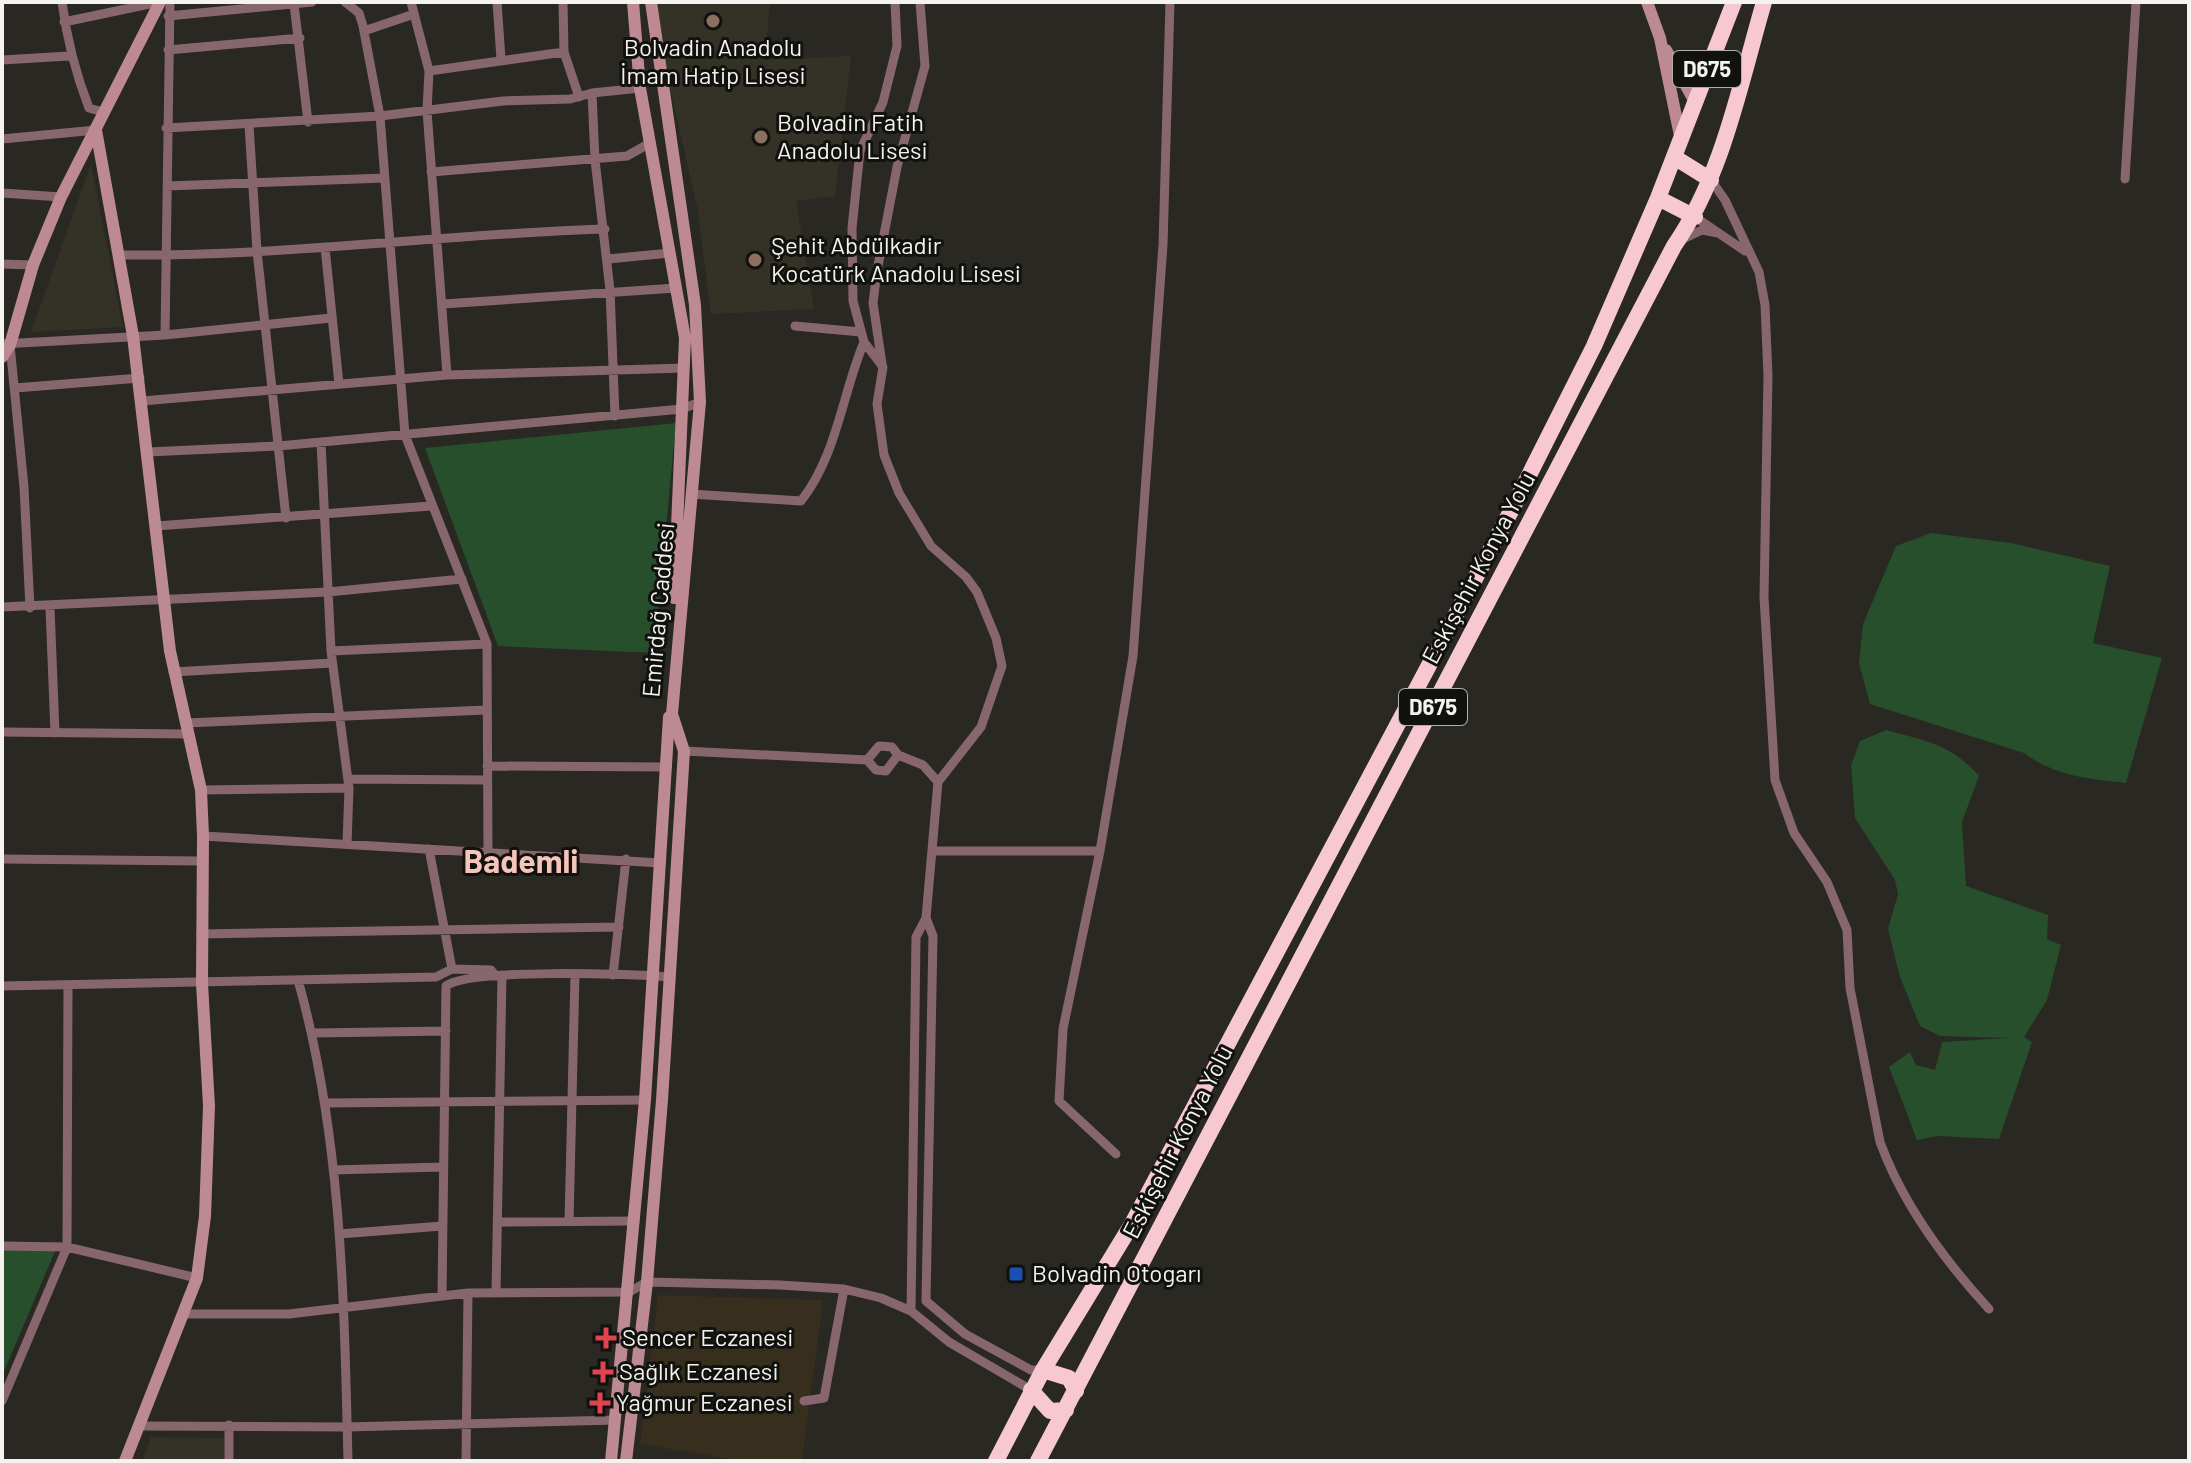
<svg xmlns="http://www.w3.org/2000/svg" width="2191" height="1463" font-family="Barlow,sans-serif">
  <rect width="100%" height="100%" fill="#292822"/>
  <!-- built -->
  <path fill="#343226" d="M657,2H770L765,60L851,56L835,196L796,201L814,309L711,314L698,211L659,40Z
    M91,164L123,327L31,332Z
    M151,1437L224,1438V1461H142Z"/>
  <!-- medical -->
  <path fill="#382e1e" d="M658,1295L823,1300L802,1461H741L640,1444Z"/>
  <!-- green -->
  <path fill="#274f2c" d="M676,423L654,653L498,646L425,448Z
    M1931,533L2011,543L2110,566L2093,643L2162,658L2126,783C2088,779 2055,776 2024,753L1870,704L1859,663L1863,624L1896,546Z
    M1886,730C1926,741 1951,744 1979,776L1962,822L1966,886L2048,915L2047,939L2061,945L2047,1000L2024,1037L2032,1042L1999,1139L1937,1136L1917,1140L1889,1067L1910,1052L1916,1065L1935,1070L1942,1042L2008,1038L1940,1036L1920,1026L1900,977L1888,929L1898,894L1895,880L1855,818L1851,765L1860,741Z
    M56,1249L2,1376V1250Z"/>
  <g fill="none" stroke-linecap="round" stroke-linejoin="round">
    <!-- street -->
    <path stroke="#87676d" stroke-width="9" d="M62,2C67,40 75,72 89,108L103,112
      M345,2L359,13L363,26L380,116L405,435L487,644L488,852
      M411,2L429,71L427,111L447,375
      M497,2L501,59
      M563,2L564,52L579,97
      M895,2L897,46L883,102L860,151L852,228L853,301L864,342L883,367L877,404L884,455L899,493L931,546L966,577L977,592L996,638L1002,666L981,727L938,782L926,918L916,937L911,1311
      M294,4L308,122
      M168,16L312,2
      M64,22L159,2
      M364,31L414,14
      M168,50L300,38
      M2,60L69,56
      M429,71L564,52
      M592,93L595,160L610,290L615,416
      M249,125L257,251L286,518
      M166,128L380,116L503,101L570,99L592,93L640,88
      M2,139L96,130
      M431,172L627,156L650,143
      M2125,179L2136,2
      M1711,180L1725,200L1759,272L1765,305L1768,376L1764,597L1775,780L1794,833L1827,882L1847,930L1850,988L1880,1142C1903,1205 1944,1260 1989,1309
      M167,186L385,178
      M2,193L61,197
      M1695,217L1745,251
      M1683,239L1702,230L1718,233
      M325,247L339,384
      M118,255C281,257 443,234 605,229
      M608,259L670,253
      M2,264L33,265
      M443,304L676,288
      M795,326L861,332
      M165,335L170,2
      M2,344L165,335L331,318
      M10,345L24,487L30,608
      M882,364L873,303L877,271L897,167L925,66L920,2
      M15,388L140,378
      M142,401L447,375L684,368
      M321,442L331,651L349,788L347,844
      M148,452L278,446L682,409L700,402
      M691,494L801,501C837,455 842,395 864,342
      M156,526L431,506
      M2,607L328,592L462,579
      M50,608L55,733
      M331,651L487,644
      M173,672L332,663
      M186,723L486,710
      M2,732L188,734
      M684,751L867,760L879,746L892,747L898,755L923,765L938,782
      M867,760L876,770L886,771L898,755
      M487,766L667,767
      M348,779L486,780
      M201,790L349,788
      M203,836L661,863
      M934,851H1100
      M2,859L201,861
      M926,918L933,936L926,1301
      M201,934L619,927
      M452,969L491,970L495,975
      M613,975L626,859
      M298,980C342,1137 344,1299 348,1461
      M2,986L436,977L452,969L429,849
      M313,1033L446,1031
      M327,1103L645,1100
      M1116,1154L1059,1101L1063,1029L1100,851L1133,656L1163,245L1170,2
      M333,1170L442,1167
      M499,1222L635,1221
      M569,1222L575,975
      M339,1234L442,1226
      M2,1246L67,1247L197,1278
      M496,1292L502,976
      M442,1296L446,986C467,968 633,974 669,977
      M926,1301L965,1334L1031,1370H1043
      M184,1314H289L468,1293L629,1292L647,1282L780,1285L844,1289L881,1298L911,1311L949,1342L1031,1390
      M2,1401L67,1247L68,987
      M804,1401L824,1398L844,1289
      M141,1426L347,1427L616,1420
      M229,1461V1425
      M466,1461L468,1293"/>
    <!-- secondary -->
    <path stroke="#bd8a94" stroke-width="12" d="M633,2L640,88L685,338L674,598
      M1647,2L1660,38L1680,136
      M1666,50L1694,100
      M96,130L133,336L170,651L201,790L203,836L202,983L209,1106L205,1216L197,1278L125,1461
      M2,357L10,345L33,265L61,197L160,2
      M611,1461L645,1100L669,717
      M626,1461L647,1282L662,1100L684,751L672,714L700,402L695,305L651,2"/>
    <!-- highway -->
    <path stroke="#f8c8d2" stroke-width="16" d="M1674,157L1711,180
      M1658,198L1695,217
      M1043,1370L1069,1378L1076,1391
      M1031,1390L1050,1411L1066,1410
      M996,1461L1043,1370L1132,1224L1511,511L1594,346L1658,198L1734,2
      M1038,1461L1674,246C1723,175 1740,84 1764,2"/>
  </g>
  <!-- markers -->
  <g fill="#8d6e63" stroke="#11110e" stroke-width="3">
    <circle cx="713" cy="21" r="8"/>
    <circle cx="761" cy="137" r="8"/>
    <circle cx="755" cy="260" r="8"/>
  </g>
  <rect fill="#1a4fb4" stroke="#11110e" stroke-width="3" x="1008" y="1266" width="16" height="16" rx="4"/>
  <g fill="#e0444e" stroke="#11110e" stroke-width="3">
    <path d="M602 1326h8v8h8v8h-8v8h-8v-8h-8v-8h8z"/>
    <path d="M599 1360h8v8h8v8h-8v8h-8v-8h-8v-8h8z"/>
    <path d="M596 1391h8v8h8v8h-8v8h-8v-8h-8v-8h8z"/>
  </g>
  <g text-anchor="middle" stroke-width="6" stroke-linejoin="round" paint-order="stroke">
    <!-- shield labels -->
    <g fill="#11110e" stroke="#b0afac" stroke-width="2">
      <rect x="1673" y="51" width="68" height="36" rx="6"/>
      <rect x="1399" y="689" width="68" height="36" rx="6"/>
    </g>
    <g font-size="22" font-weight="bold" fill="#f4f3ef">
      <text x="1707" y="77">D675</text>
      <text x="1433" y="715">D675</text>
    </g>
    <!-- poi labels -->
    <g font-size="24" fill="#f4f3ef" stroke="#11110e" text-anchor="start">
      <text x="713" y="56" text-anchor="middle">Bolvadin Anadolu<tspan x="713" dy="28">İmam Hatip Lisesi</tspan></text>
      <text x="777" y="131">Bolvadin Fatih<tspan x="777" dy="28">Anadolu Lisesi</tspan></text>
      <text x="771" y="254">Şehit Abdülkadir<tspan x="771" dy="28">Kocatürk Anadolu Lisesi</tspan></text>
      <text x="1032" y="1282">Bolvadin Otogarı</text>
      <text x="622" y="1346">Sencer Eczanesi</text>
      <text x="619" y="1380">Sağlık Eczanesi</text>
      <text x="616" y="1411">Yağmur Eczanesi</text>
    </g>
    <!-- street labels -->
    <g font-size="24" fill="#f4f3ef" stroke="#11110e">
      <text transform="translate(1479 568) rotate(-62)" y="8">Eskişehir Konya Yolu</text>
      <text transform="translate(659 610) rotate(-85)" y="8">Emirdağ Caddesi</text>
      <text transform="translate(1178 1142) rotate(-63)" y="8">Eskişehir Konya Yolu</text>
    </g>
    <!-- district labels -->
    <g font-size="32" font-weight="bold" fill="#f7c4ba" stroke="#11110e">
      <text x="521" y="873">Bademli</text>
    </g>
  </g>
  <!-- border -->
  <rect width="2191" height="1463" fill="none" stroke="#f4f3ef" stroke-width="8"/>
</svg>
